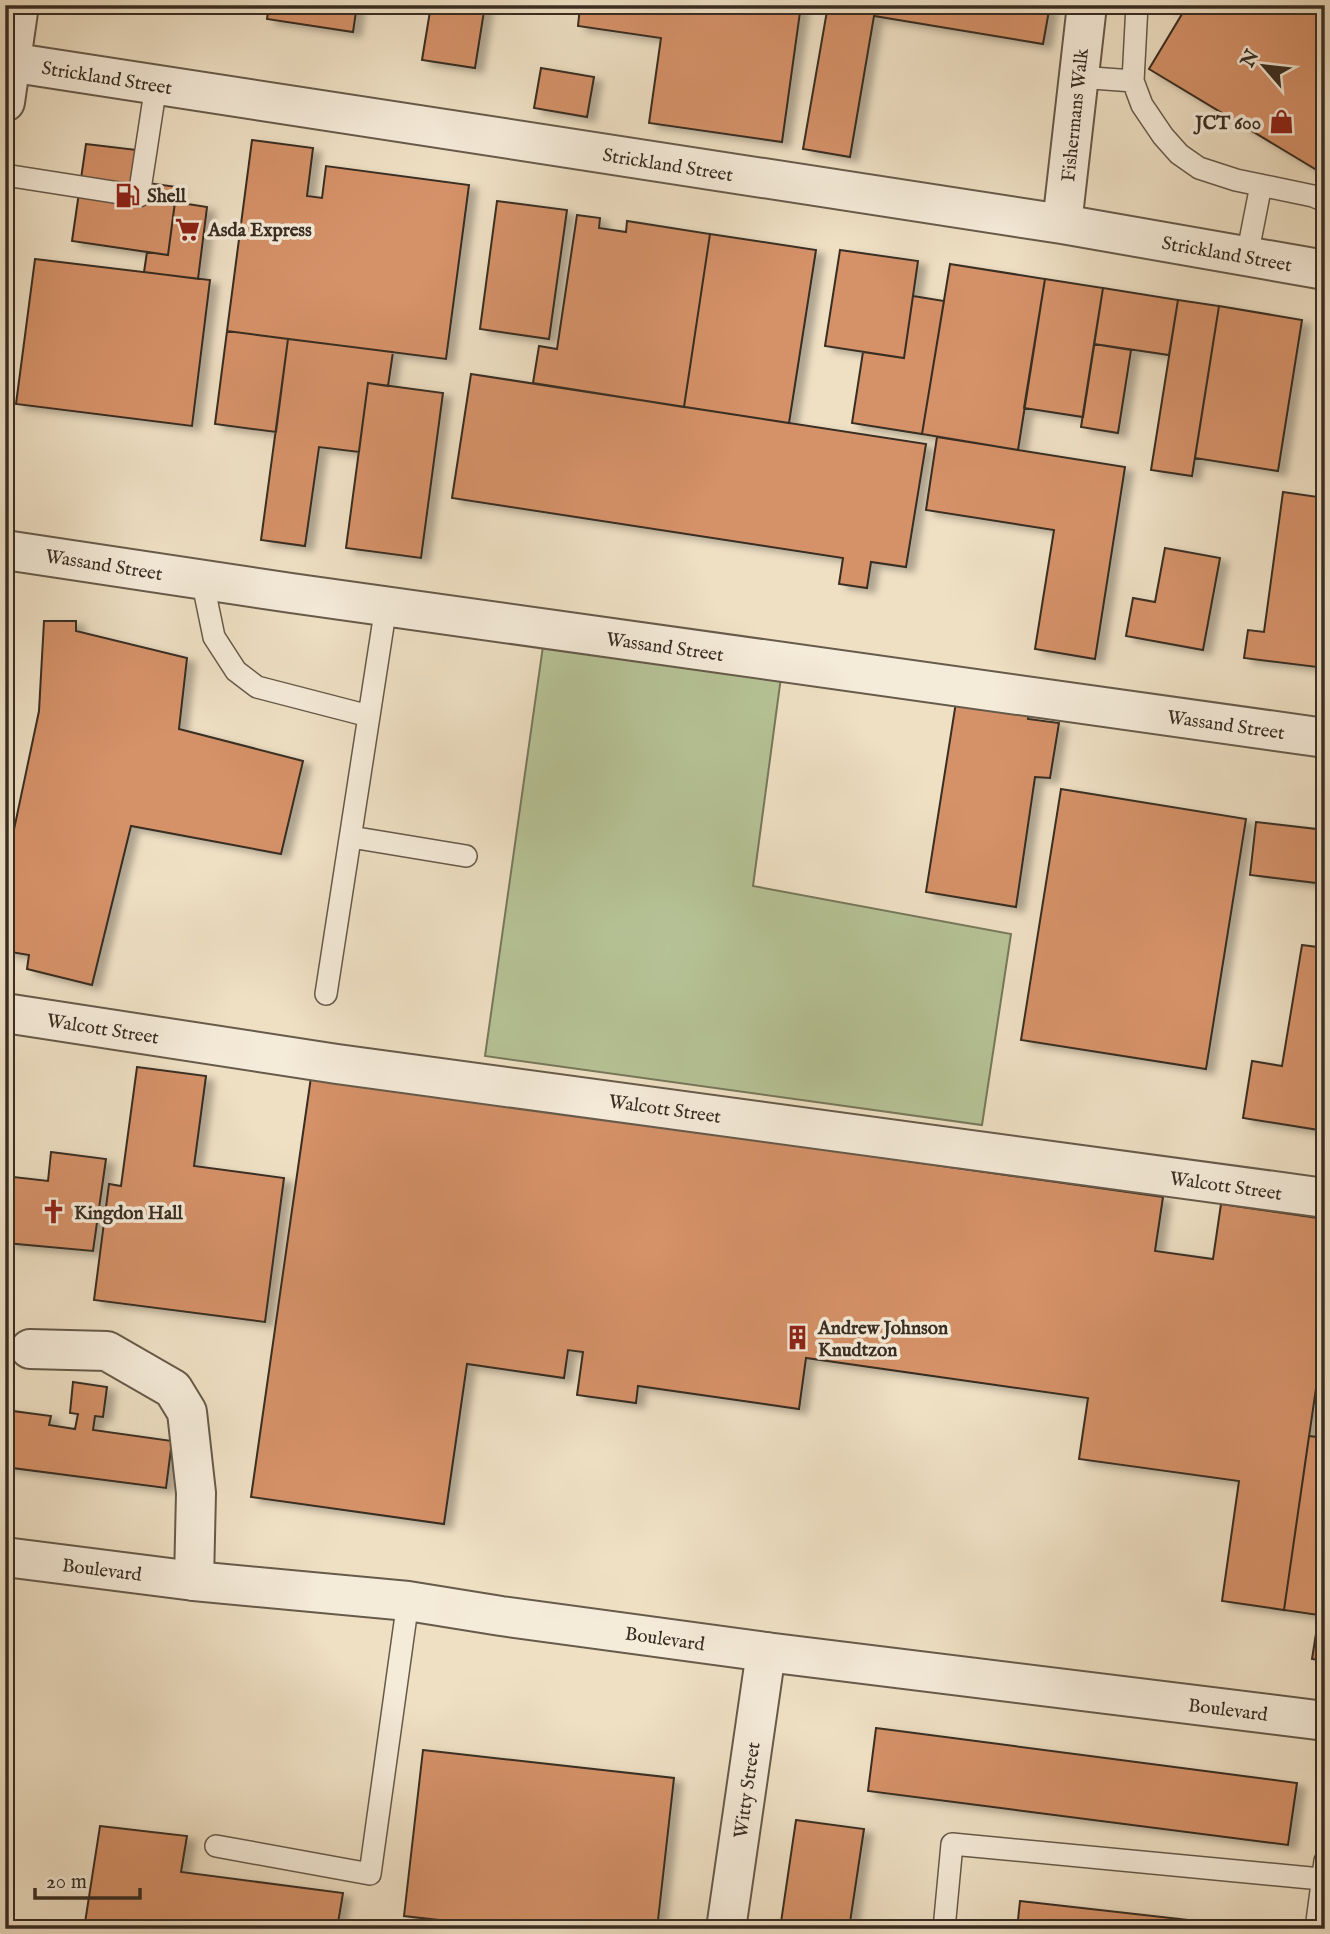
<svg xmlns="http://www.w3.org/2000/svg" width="1330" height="1934" font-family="'IM FELL English',serif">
  <defs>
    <filter id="shadow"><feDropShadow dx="8" dy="4.5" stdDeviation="3.5" flood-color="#0004"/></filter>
  </defs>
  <rect width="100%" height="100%" fill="#efe0c4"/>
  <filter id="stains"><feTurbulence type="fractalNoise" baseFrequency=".00286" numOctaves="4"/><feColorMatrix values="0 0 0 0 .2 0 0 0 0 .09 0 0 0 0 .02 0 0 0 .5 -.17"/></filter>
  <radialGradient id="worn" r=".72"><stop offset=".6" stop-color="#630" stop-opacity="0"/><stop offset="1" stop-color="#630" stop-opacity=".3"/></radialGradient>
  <!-- green -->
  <path fill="#b6c396" stroke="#77785c" stroke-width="2" d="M543,646L781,677L753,886L1011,934L982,1125L485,1056Z"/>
  <!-- building -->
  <path fill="#d59168" stroke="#382d22" stroke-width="2" filter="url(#shadow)" d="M269,5H357L353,32L267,19Z
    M431,5H485L475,68L422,60Z
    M567,5H801L782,142L649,123L661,38L578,26L580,7Z
    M828,5H1050L1043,44L874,16L850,157L803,149Z
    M1166,5H1309L1325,15V175L1149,69L1182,14Z
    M541,68L594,77L587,117L534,108Z
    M252,140L313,148L307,196L322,198L326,166L469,185L446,359L227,331Z
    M86,144L137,150L133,181L177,187L168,255L72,241Z
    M497,201L567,210L549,339L480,329Z
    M175,202L207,207L198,279L144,272L147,252L168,255Z
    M577,215L600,218L599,228L626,232L627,221L710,234L684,407L533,383L539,346L557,349Z
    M710,234L816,250L789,423L684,407Z
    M840,250L918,261L904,358L825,346Z
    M35,259L210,280L192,426L16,404Z
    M950,264L1045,279L1018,450L922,434Z
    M1045,279L1103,288L1083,417L1024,408Z
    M1103,288L1178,300L1169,355L1094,344Z
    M913,296L944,301L922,434L852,423L863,352L904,358Z
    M1178,300L1219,306L1192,476L1151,470Z
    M1219,306L1302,320L1278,471L1195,458Z
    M227,331L288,339L276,432L215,424Z
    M288,339L393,352L388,386L368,383L359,452L319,447L305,546L261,540Z
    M1094,344L1131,350L1118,433L1081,427Z
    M471,374L926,444L906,567L871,562L867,588L839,584L843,558L452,498Z
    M368,383L443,393L421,558L346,548Z
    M937,437L1125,467L1095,659L1035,649L1054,530L926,510Z
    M1283,492L1325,498V607L1317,667L1244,658L1248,630L1264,632Z
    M1165,548L1220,558L1203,650L1126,636L1133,598L1155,602Z
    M44,621H76V631L187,658L179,729L303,761L281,854L131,826L92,985L27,969L29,955L5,951V872L39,711Z
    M956,702L1029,712L1028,719L1059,723L1050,778L1035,777L1016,907L926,892Z
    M1061,789L1246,819L1206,1069L1021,1040Z
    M1256,822L1325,830V884L1250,875Z
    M1302,945L1325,948V1131L1243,1118L1252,1061L1282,1066Z
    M137,1067L206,1076L194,1166L284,1178L265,1322L94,1300L109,1184L121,1186Z
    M311,1077L1163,1197L1155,1251L1213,1259L1221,1204L1325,1219V1326L1284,1610L1222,1601L1239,1481L1079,1459L1088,1398L806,1358L799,1409L638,1386L636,1403L577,1395L583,1352L568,1350L564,1378L467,1364L444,1524L251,1497Z
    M51,1152L106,1159L93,1251L6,1243L14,1177L48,1181Z
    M73,1382L107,1387L103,1417L95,1416L93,1430L172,1441L166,1488L5,1467V1410L51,1416L49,1425L75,1429L78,1414L70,1413Z
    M1309,1436L1325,1438V1661L1312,1659L1319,1615L1284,1610Z
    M876,1728L1297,1783L1288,1845L868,1791Z
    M423,1750L674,1778L657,1929H518L404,1916Z
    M796,1820L864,1829L849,1929H780Z
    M100,1826L187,1836L181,1872L343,1893L337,1929H84Z
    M1020,1901L1268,1929H1017Z"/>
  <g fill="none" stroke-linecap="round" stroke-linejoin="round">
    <defs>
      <path id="service" d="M1137,5L1133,81L1142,105L1163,136L1179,154L1199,168L1236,180L1313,196L1325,201
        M1079,77L1133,81
        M5,175L139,196L156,85
        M1247,256L1261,185
        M202,579L214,637L236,671L257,687L369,716
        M351,837L466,856
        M326,994L386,606
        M216,1846L370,1874L408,1601
        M944,1929L952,1844L1321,1879
        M1316,1929L1325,1861"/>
      <path id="minor" d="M9,62L1062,224L1325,270
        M1062,224L1087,5
        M5,550L291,593L1325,738
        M5,1013L337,1064L1325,1198
        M30,1349L107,1351L173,1389L187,1412L196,1493L194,1581
        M766,1652L1325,1721"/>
      <path id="tertiary" d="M5,102L19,5
        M5,1557L194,1581L408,1601L501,1616L766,1652L726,1929"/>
    </defs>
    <!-- service casing -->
    <use href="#service" stroke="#665a4a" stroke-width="24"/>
    <!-- minor casing -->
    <use href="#minor" stroke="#665a4a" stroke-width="42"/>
    <!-- tertiary casing -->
    <use href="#tertiary" stroke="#665a4a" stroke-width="42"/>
    <!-- service -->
    <use href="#service" stroke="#f5ebd9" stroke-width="21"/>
    <!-- minor -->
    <use href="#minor" stroke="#f5ebd9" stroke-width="38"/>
    <!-- tertiary -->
    <use href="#tertiary" stroke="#f5ebd9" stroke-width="38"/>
  </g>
  <!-- icons -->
  <defs>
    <symbol id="shop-bare" viewBox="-9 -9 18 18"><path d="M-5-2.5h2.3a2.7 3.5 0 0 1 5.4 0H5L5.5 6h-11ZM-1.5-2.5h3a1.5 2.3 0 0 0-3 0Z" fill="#8f2418" stroke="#f5ebd9" stroke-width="2.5" paint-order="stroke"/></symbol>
    <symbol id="fuel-bare" viewBox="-9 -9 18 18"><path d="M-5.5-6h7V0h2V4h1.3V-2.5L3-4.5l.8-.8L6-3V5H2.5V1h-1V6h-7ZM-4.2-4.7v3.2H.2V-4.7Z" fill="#8f2418" stroke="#f5ebd9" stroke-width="2.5" paint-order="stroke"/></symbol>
    <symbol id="supermarket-bare" viewBox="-9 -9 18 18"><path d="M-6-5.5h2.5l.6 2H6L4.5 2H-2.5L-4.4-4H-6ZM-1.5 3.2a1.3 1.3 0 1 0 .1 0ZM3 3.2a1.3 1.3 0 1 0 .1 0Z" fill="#8f2418" stroke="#f5ebd9" stroke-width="2.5" paint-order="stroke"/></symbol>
    <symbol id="church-bare" viewBox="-9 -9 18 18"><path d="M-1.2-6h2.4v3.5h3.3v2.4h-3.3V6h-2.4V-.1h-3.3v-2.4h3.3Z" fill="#8f2418" stroke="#f5ebd9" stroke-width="2.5" paint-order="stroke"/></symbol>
    <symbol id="building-bare" viewBox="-9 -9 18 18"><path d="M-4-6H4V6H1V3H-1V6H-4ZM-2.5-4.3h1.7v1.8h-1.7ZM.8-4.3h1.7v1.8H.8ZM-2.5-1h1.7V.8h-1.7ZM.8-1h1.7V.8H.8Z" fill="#8f2418" stroke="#f5ebd9" stroke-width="2.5" paint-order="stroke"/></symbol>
  </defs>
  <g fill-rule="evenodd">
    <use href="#shop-bare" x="1264" y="104" width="35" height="35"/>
    <use href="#fuel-bare" x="110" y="178" width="35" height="35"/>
    <use href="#supermarket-bare" x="170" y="212" width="35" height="35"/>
    <use href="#church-bare" x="36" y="1194" width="35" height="35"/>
    <use href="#building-bare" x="780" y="1320" width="35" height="35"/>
  </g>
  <g text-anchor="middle" stroke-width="7" stroke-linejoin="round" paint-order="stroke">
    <!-- street labels -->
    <g font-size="19" fill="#382d22" stroke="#f5ebd9">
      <text transform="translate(107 77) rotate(9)" y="7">Strickland Street</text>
      <text transform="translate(1074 115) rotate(-84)" y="7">Fishermans Walk</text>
      <text transform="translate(668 164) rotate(9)" y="7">Strickland Street</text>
      <text transform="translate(1227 253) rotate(10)" y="7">Strickland Street</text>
      <text transform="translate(104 564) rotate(9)" y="7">Wassand Street</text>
      <text transform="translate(665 646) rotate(8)" y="7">Wassand Street</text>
      <text transform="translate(1226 724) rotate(8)" y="7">Wassand Street</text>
      <text transform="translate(103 1028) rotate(9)" y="7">Walcott Street</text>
      <text transform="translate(665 1108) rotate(8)" y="7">Walcott Street</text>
      <text transform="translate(1226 1185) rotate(8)" y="7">Walcott Street</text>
      <text transform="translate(102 1569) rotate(7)" y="7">Boulevard</text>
      <text transform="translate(665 1638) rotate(8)" y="7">Boulevard</text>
      <text transform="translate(1228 1709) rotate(7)" y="7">Boulevard</text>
      <text transform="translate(746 1790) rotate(-82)" y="7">Witty Street</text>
    </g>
    <!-- poi labels -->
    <g font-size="19" font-weight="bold" fill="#382d22" stroke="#f5ebd9" text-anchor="start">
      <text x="1261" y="129" text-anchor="end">JCT 600</text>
      <text x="147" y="202">Shell</text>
      <text x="208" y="236">Asda Express</text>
      <text x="74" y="1219">Kingdon Hall</text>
      <text x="818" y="1334">Andrew Johnson<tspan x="818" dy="22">Knudtzon</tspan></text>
    </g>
  </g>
  <!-- margin -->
  <rect width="1330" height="1934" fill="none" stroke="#efe0c4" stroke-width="28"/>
  <rect x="7" y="7" width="1316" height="1920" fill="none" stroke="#382d22" stroke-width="3.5"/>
  <rect x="14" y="14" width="1302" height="1906" fill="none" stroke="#382d22" stroke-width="2"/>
  <!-- north arrow -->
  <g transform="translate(1264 66) rotate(298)" stroke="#f5ebd9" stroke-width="5" paint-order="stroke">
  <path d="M0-5L12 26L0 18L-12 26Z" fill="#382d22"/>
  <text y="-10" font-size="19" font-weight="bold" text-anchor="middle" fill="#382d22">N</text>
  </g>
  <!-- scale -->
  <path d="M35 1888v10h105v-10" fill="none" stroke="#382d22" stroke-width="3.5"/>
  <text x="46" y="1888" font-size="21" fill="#382d22" stroke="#f5ebd9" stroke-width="5" paint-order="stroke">20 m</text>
  <rect width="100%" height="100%" filter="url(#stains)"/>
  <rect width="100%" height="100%" fill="url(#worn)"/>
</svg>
